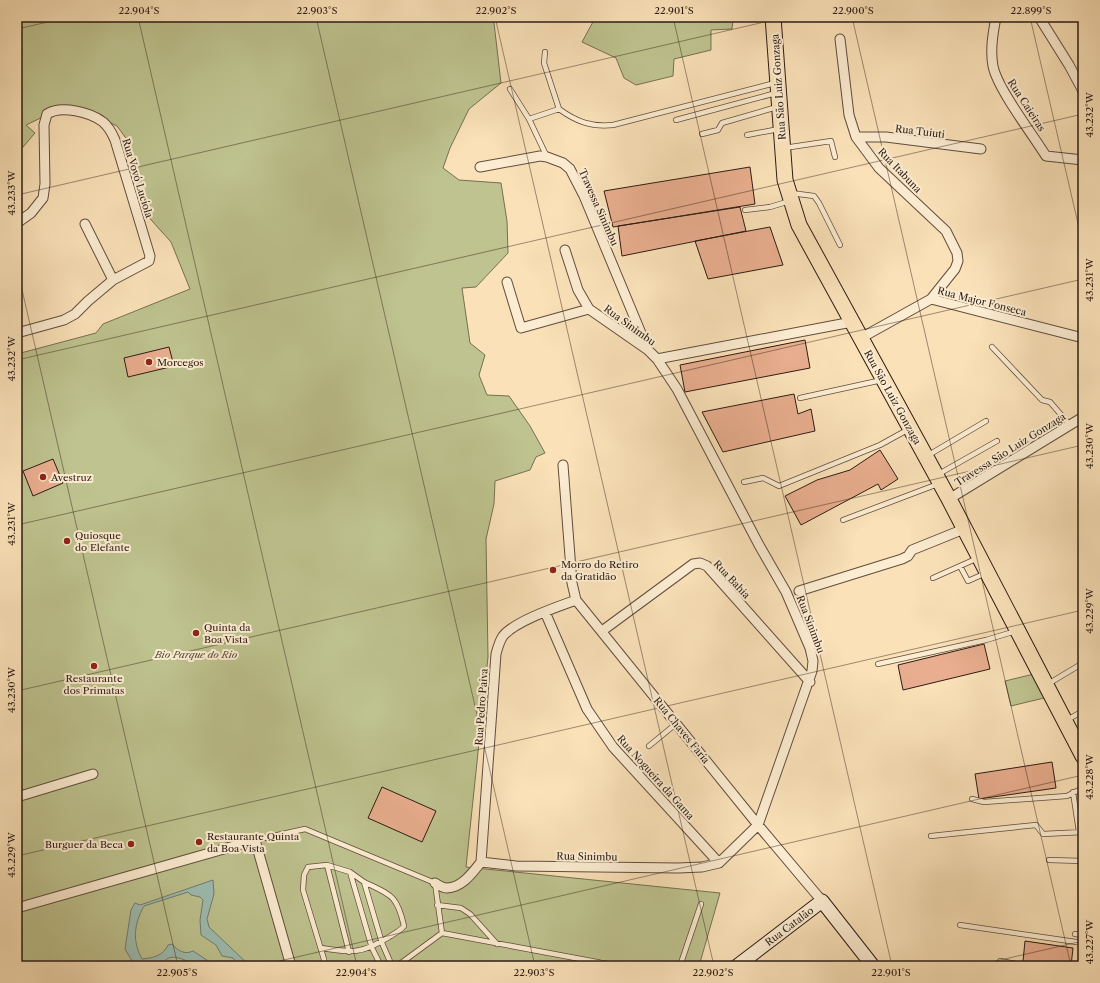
<svg xmlns="http://www.w3.org/2000/svg" width="1100" height="983" font-family="'Libre Caslon Text',serif">
  <rect width="100%" height="100%" fill="#fae1b8"/>
  <filter id="stains"><feTurbulence type="fractalNoise" baseFrequency=".005" numOctaves="4"/><feColorMatrix values="0 0 0 0 .2 0 0 0 0 .09 0 0 0 0 .02 0 0 0 .5 -.17"/></filter>
  <radialGradient id="worn" r=".72"><stop offset=".6" stop-color="#630" stop-opacity="0"/><stop offset="1" stop-color="#630" stop-opacity=".3"/></radialGradient>
  <!-- green -->
  <path fill="#bec38f" stroke="#767052" d="M17,17H495L494,23L501,83L469,109L450,148L443,168L459,180L501,183L507,221L508,253L476,287L462,288L470,343L485,355L479,375L487,395L509,396L530,426L545,453L536,457L530,470L495,481L494,504L486,539L488,657L466,867L720,893L699,966H17V354L96,333L103,324L190,289L171,242L144,212L128,141L117,126L84,110L49,114L26,125L35,133L17,154Z
    M587,17H742L733,20L732,29L711,30V50L674,59L673,76L636,85L624,78L616,58L582,42L594,20Z
    M1038,673L1044,698L1011,706L1005,681Z"/>
  <!-- water -->
  <path fill="#9ebdb1" stroke="#717d73" d="M213,880L214,894L207,919L209,927L250,966H239L233,958L222,956L216,945L201,935L200,920L203,900L200,897L191,895L188,892L144,906C134,924 132,941 142,959C153,958 163,956 168,945L172,944C178,951 185,955 193,951L216,966C210,966 202,967 197,966C185,961 170,949 161,966H135L125,949L131,910L135,903L140,905Z"/>
  <!-- building -->
  <path fill="#e9ae8f" stroke="#2d1c15" d="M750,167L755,204L613,227L604,191Z
    M740,207L746,231L622,256L618,226Z
    M770,227L783,265L708,279L695,241Z
    M805,340L810,368L685,392L680,365Z
    M169,347L174,366L128,377L124,358Z
    M794,394L798,414L811,409L815,431L723,452L702,412Z
    M880,450L898,479L881,490L878,484L801,525L785,496L817,480L850,470Z
    M53,459L63,483L33,496L23,471Z
    M984,644L990,669L903,690L898,665Z
    M1052,762L1056,788L979,799L975,774Z
    M382,787L436,811L422,842L368,818Z
    M1025,941L1073,948L1071,966H1052L1023,961Z"/>
  <g fill="none" stroke-linecap="round" stroke-linejoin="round">
    <defs>
      <path id="lane" d="M510,89L529,119L547,157
        M559,109C577,122 591,127 613,125L775,83
        M529,119L559,109L544,63L545,52
        M676,120L776,93
        M702,134L718,130L722,123L777,107
        M747,135L779,129
        M784,148L831,141L835,157
        M791,193L814,196L819,203L840,245
        M745,210L770,207L790,201
        M992,347L1042,400L1050,402L1070,425
        M800,398L882,380
        M927,456L986,421
        M937,475L997,441
        M744,482L763,478L779,486L880,445L909,429
        M843,520L938,484
        M960,566L968,581L986,573
        M933,578L978,558
        M878,664L986,640L1016,631
        M1048,684L1083,663
        M1067,720L1083,711
        M649,746L677,723
        M1073,792L1079,832
        M972,799L984,802L1067,796L1083,788
        M931,836L1036,825L1043,834L1083,832
        M255,840L305,829L435,883L442,933L397,966
        M1049,860L1083,861
        M327,865L349,952
        M350,872L372,948L381,966
        M437,905L461,908L470,914L497,944
        M960,925L1083,943
        M442,933L618,966
        M1075,934L1083,935
        M321,948C351,953 362,954 389,937C395,933 400,931 404,926C397,895 391,895 364,882
        M1000,961L1028,966
        M326,966L303,890L304,875L308,867L327,865L350,872L364,882L382,943L392,966
        M680,966L701,904"/>
      <path id="street" d="M996,17C993,33 990,50 993,66C997,88 1033,135 1046,156L1083,160
        M1039,17L1069,65L1083,91
        M840,39L849,115L856,137L879,168L946,231L957,253L958,261L955,269L931,299
        M856,137H886L981,149
        M480,167L540,156L547,157L563,163L570,169L584,196L648,350
        M17,223L31,213L43,198L45,184L44,125L47,114C61,105 90,112 103,122C109,127 112,133 115,140L150,256L149,261L113,280L88,301L75,314L64,320L17,333
        M85,224L113,280
        M507,282L521,328L589,309
        M861,338L931,299L1083,338
        M657,359L852,322
        M563,465L572,583L576,600L758,825L822,901
        M949,499L1083,417
        M799,591L902,559L908,556L912,550L964,529
        M545,612L587,709L613,747L719,863
        M602,631L693,564L700,563L707,566L810,682
        M17,797L93,774
        M481,862L516,866L678,868L702,867L719,863L758,825L812,671L813,661L810,648L786,592L759,545L677,389L657,359L648,350L589,309L578,290L565,250
        M481,862L496,654C498,647 499,642 503,636C515,621 557,607 576,600
        M435,883C438,885 444,888 447,888C462,888 473,872 481,862
        M17,908L255,840L291,966"/>
      <path id="secondary" d="M737,966L822,901L873,966"/>
      <path id="primary" d="M773,17L785,180L799,225L949,499L1083,756"/>
    </defs>
    <!-- lane casing -->
    <use href="#lane" stroke="#604d3e" stroke-width="6"/>
    <!-- street casing -->
    <use href="#street" stroke="#604d3e" stroke-width="11"/>
    <!-- secondary casing -->
    <use href="#secondary" stroke="#2d1c15" stroke-width="15"/>
    <!-- primary casing -->
    <use href="#primary" stroke="#2d1c15" stroke-width="17"/>
    <!-- lane -->
    <use href="#lane" stroke="#fcecd1" stroke-width="4.5"/>
    <!-- street -->
    <use href="#street" stroke="#fcecd1" stroke-width="9"/>
    <!-- secondary -->
    <use href="#secondary" stroke="#fcecd1" stroke-width="13"/>
    <!-- primary -->
    <use href="#primary" stroke="#fae1b8" stroke-width="15"/>
  </g>
  <!-- ticks -->
  <path fill="none" stroke="#2d1c15" stroke-width="1" stroke-opacity="0.45" d="M138,17L357,966M316,17L535,966M495,17L714,966M673,17L892,966M852,17L1071,966M1030,17L1083,245M17,29L70,17M17,195L786,17M17,268L178,966M17,360L1083,114M17,525L1083,279M17,691L1083,445M17,856L1083,610M258,966L1083,775M974,966L1083,941"/>
  <!-- markers -->
  <g fill="#8f2418" stroke="#fcecd1" stroke-width="1.5">
    <circle cx="149" cy="362" r="4"/>
    <circle cx="43" cy="477" r="4"/>
    <circle cx="67" cy="541" r="4"/>
    <circle cx="553" cy="570" r="4"/>
    <circle cx="196" cy="633" r="4"/>
    <circle cx="94" cy="666" r="4"/>
    <circle cx="199" cy="842" r="4"/>
    <circle cx="131" cy="844" r="4"/>
  </g>
  <g text-anchor="middle" stroke-width="4" stroke-linejoin="round" paint-order="stroke">
    <!-- street labels -->
    <g font-size="10" fill="#2d1c15" stroke="#fcecd1">
      <text transform="translate(778 87) rotate(-94)" y="4">Rua São Luiz Gonzaga</text>
      <text transform="translate(1027 105) rotate(57)" y="4">Rua Caieiras</text>
      <text transform="translate(920 131) rotate(7)" y="4">Rua Tuiuti</text>
      <text transform="translate(900 170) rotate(46)" y="4">Rua Itabuna</text>
      <text transform="translate(138 178) rotate(73)" y="4">Rua Vovó Lucíola</text>
      <text transform="translate(599 207) rotate(66)" y="4">Travessa Sinimbu</text>
      <text transform="translate(982 301) rotate(14)" y="4">Rua Major Fonseca</text>
      <text transform="translate(630 325) rotate(36)" y="4">Rua Sinimbu</text>
      <text transform="translate(893 397) rotate(61)" y="4">Rua São Luiz Gonzaga</text>
      <text transform="translate(1010 449) rotate(-32)" y="4">Travessa São Luiz Gonzaga</text>
      <text transform="translate(732 579) rotate(47)" y="4">Rua Bahia</text>
      <text transform="translate(811 624) rotate(69)" y="4">Rua Sinimbu</text>
      <text transform="translate(481 707) rotate(-86)" y="4">Rua Pedro Paiva</text>
      <text transform="translate(682 730) rotate(51)" y="4">Rua Chaves Faria</text>
      <text transform="translate(656 777) rotate(48)" y="4">Rua Nogueira da Gama</text>
      <text transform="translate(587 856) rotate(1)" y="4">Rua Sinimbu</text>
      <text transform="translate(789 926) rotate(-37)" y="4">Rua Catalão</text>
    </g>
    <!-- poi labels -->
    <g font-size="10" fill="#2d1c15" stroke="#fcecd1" text-anchor="start">
      <text x="157" y="366">Morcegos</text>
      <text x="51" y="481">Avestruz</text>
      <text x="75" y="539">Quiosque<tspan x="75" dy="12">do Elefante</tspan></text>
      <text x="561" y="568">Morro do Retiro<tspan x="561" dy="12">da Gratidão</tspan></text>
      <text x="204" y="631">Quinta da<tspan x="204" dy="12">Boa Vista</tspan></text>
      <text x="94" y="682" text-anchor="middle">Restaurante<tspan x="94" dy="12">dos Primatas</tspan></text>
      <text x="207" y="840">Restaurante Quinta<tspan x="207" dy="12">da Boa Vista</tspan></text>
      <text x="123" y="848" text-anchor="end">Burguer da Beca</text>
    </g>
    <!-- park labels -->
    <g font-size="10" font-style="italic" fill="#584e3a" stroke="#fcecd1">
      <text x="196" y="658">Bio Parque do Rio</text>
    </g>
  </g>
  <!-- margin -->
  <rect width="1100" height="983" fill="none" stroke="#fae1b8" stroke-width="44"/>
  <rect x="22" y="22" width="1056" height="939" fill="none" stroke="#2d1c15" stroke-width="1.5"/>
  <g font-size="10" text-anchor="middle" fill="#2d1c15">
    <text x="139" y="14">22.904°S</text>
    <text x="317" y="14">22.903°S</text>
    <text x="496" y="14">22.902°S</text>
    <text x="674" y="14">22.901°S</text>
    <text x="853" y="14">22.900°S</text>
    <text x="1031" y="14">22.899°S</text>
    <text transform="translate(1089 115) rotate(-90)" y="4">43.232°W</text>
    <text transform="translate(11 193) rotate(-90)" y="4">43.233°W</text>
    <text transform="translate(1089 280) rotate(-90)" y="4">43.231°W</text>
    <text transform="translate(11 359) rotate(-90)" y="4">43.232°W</text>
    <text transform="translate(1089 446) rotate(-90)" y="4">43.230°W</text>
    <text transform="translate(11 524) rotate(-90)" y="4">43.231°W</text>
    <text transform="translate(1089 611) rotate(-90)" y="4">43.229°W</text>
    <text transform="translate(11 690) rotate(-90)" y="4">43.230°W</text>
    <text transform="translate(1089 777) rotate(-90)" y="4">43.228°W</text>
    <text transform="translate(11 855) rotate(-90)" y="4">43.229°W</text>
    <text transform="translate(1089 942) rotate(-90)" y="4">43.227°W</text>
    <text x="177" y="976">22.905°S</text>
    <text x="356" y="976">22.904°S</text>
    <text x="534" y="976">22.903°S</text>
    <text x="713" y="976">22.902°S</text>
    <text x="891" y="976">22.901°S</text>
  </g>
  <rect width="100%" height="100%" filter="url(#stains)"/>
  <rect width="100%" height="100%" fill="url(#worn)"/>
</svg>
